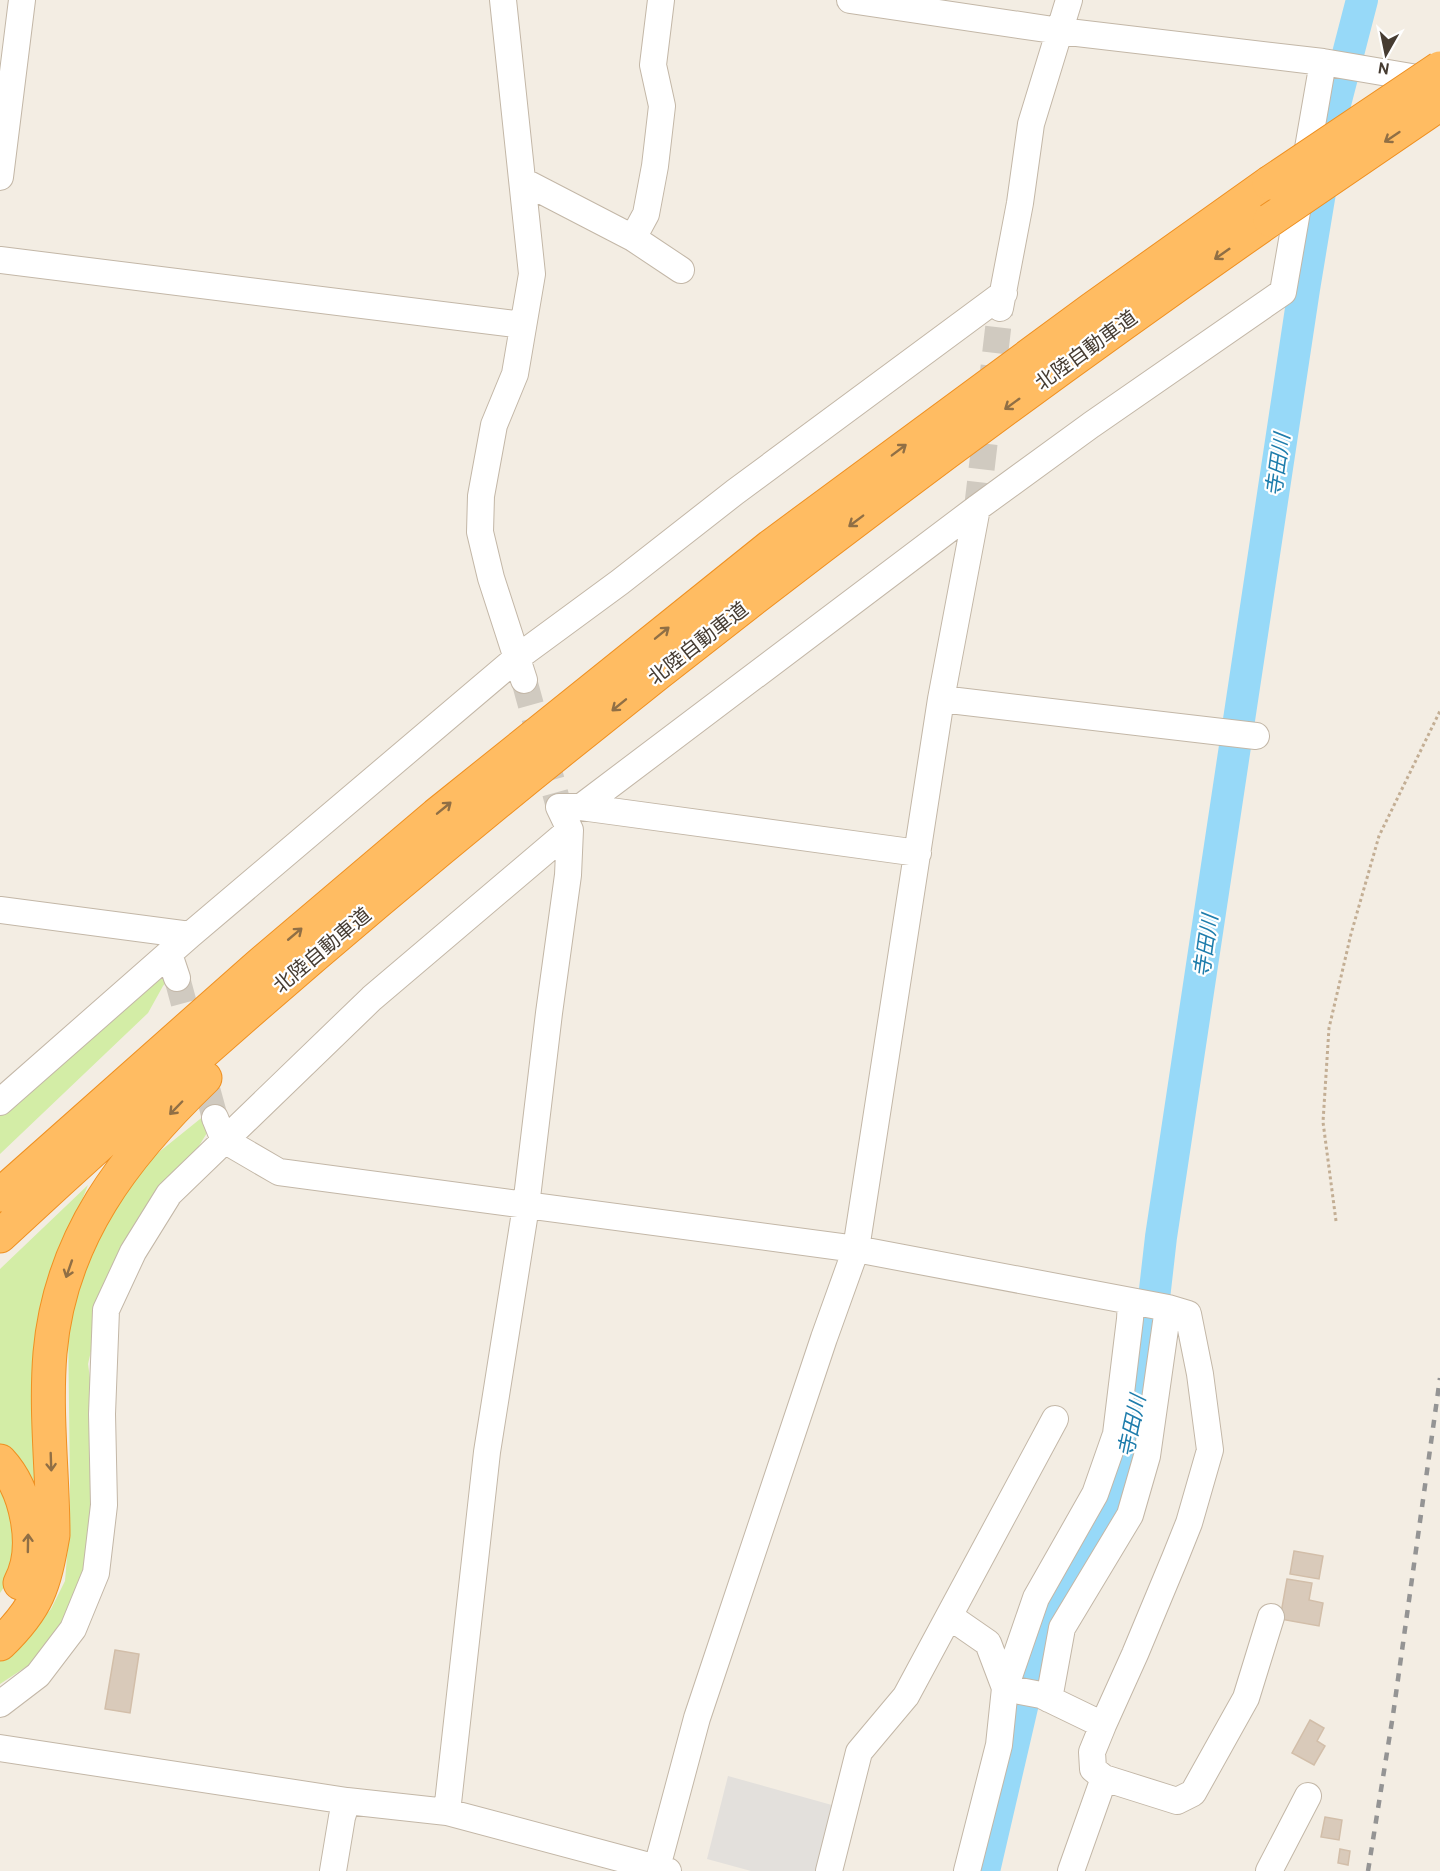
<svg xmlns="http://www.w3.org/2000/svg" width="1440" height="1871" font-family="Overpass,'Noto Sans JP',sans-serif">
  <rect width="100%" height="100%" fill="#f3ede3"/>
  <!-- green -->
  <path fill="#d3eda6" d="M160,968L169,978L163,986L148,1013L0,1154V1109Z
    M205,1115L210,1128L102,1303L88,1364L97,1429L85,1595L35,1661L0,1684V1659L19,1645L51,1609L65,1581L69,1533L70,1484L68,1324L92,1250L115,1208L143,1165Z
    M88,1185L61,1253L44,1526L16,1459L0,1444V1269Z
    M0,1479L18,1513L9,1580L0,1593Z"/>
  <!-- parking -->
  <path fill="#e3e0dc" d="M728,1776L839,1807L820,1871H751L707,1859Z"/>
  <g fill="none" stroke-linecap="round" stroke-linejoin="round">
    <!-- river -->
    <path stroke="#97d9f8" stroke-width="32" d="M984,1871L1023,1703L1045,1620L1113,1513L1140,1395L1152,1316L1161,1237L1304,289L1334,108L1362,0"/>
  </g>
  <!-- building -->
  <path fill="#d9caba" stroke="#d2bea9" stroke-width="1.5" d="M1294,1551L1323,1556L1319,1579L1290,1574Z
    M1287,1579L1312,1583L1309,1600L1323,1603L1319,1626L1280,1619Z
    M115,1650L139,1654L130,1713L105,1709Z
    M1310,1720L1324,1728L1317,1741L1325,1746L1314,1765L1292,1753Z
    M1325,1817L1342,1820L1339,1840L1321,1837Z
    M1340,1849L1350,1851L1348,1865L1338,1863Z"/>
  <g fill="none" stroke-linecap="round" stroke-linejoin="round">
    <!-- minor-tunnel -->
    <path stroke="#d0cac0" stroke-width="26" stroke-dasharray="26 13" stroke-linecap="butt" d="M977,508L1000,312
      M524,680L559,807
      M177,978L215,1118"/>
    <defs>
      <path id="minor" d="M503,0L532,274L515,374L494,425L481,496L480,532L491,578L524,680
        M661,0L653,65L662,106L655,166L646,214L633,238L681,270
        M850,0L1060,31L1323,62L1435,81
        M0,177L22,0
        M523,181L633,238
        M0,260L523,325
        M1000,308L1020,203L1031,124L1069,0
        M941,699L1256,736
        M581,807L977,508L1091,425L1283,292L1323,62
        M0,910L190,935
        M169,954L177,978
        M0,1102L190,935L518,657L620,582L735,492L1004,293
        M215,1118L224,1140L279,1172L856,1249L1168,1308L1188,1314L1200,1374L1210,1450L1189,1523L1175,1558L1135,1654L1103,1725L1041,1695L1005,1688L988,1643L949,1616L906,1696L859,1752L829,1871
        M949,1616L1055,1419
        M1049,1699L1062,1628L1130,1515L1147,1456L1168,1308
        M0,1704L38,1675L73,1629L96,1573L104,1505L102,1414L106,1310L133,1252L169,1194L372,998L570,830
        M1103,1725L1092,1752L1093,1769L1104,1778
        M0,1748L347,1801L447,1812L668,1871
        M447,1812L487,1452L526,1206L549,1013L568,875L570,830L559,807H581L918,853
        M333,1871L342,1817L347,1801
        M656,1871L697,1718L824,1338L856,1249L941,699L977,508
        M967,1871L999,1745L1005,1688L1036,1598L1095,1494L1116,1434L1130,1319L1131,1302
        M1071,1871L1104,1778L1177,1801L1193,1793L1246,1698L1271,1617
        M1269,1871L1308,1796"/>
      <path id="highway" d="M0,1195L258,966L436,815L771,546L1092,309L1269,183
        M0,1236C397,867 825,530 1270,220
        M0,1461C27,1490 39,1548 20,1583
        M0,1644C38,1607 44,1587 53,1535C53,1475 45,1414 50,1353C60,1238 125,1155 205,1078"/>
    </defs>
    <!-- minor casing -->
    <use href="#minor" stroke="#c3b7a7" stroke-width="28"/>
    <!-- highway casing -->
    <use href="#highway" stroke="#ef9021" stroke-width="35"/>
    <!-- path -->
    <path stroke="#c3ae94" stroke-width="3" stroke-dasharray="3 3" stroke-linecap="butt" d="M1336,1221L1323,1122L1329,1028L1351,934L1379,836L1440,711"/>
    <!-- minor -->
    <use href="#minor" stroke="#fff" stroke-width="26"/>
    <!-- highway -->
    <use href="#highway" stroke="#ffbc62" stroke-width="33"/>
    <!-- rail -->
    <path stroke="#949494" stroke-width="4.5" stroke-dasharray="8 8" stroke-linecap="butt" d="M1368,1871L1393,1715L1440,1378"/>
    <defs>
      <path id="highway-bridge" d="M1269,183L1440,68
        M1270,220L1440,104"/>
    </defs>
    <!-- highway-bridge casing -->
    <use href="#highway-bridge" stroke="#ef9021" stroke-width="35" stroke-linecap="butt"/>
    <!-- highway-bridge -->
    <use href="#highway-bridge" stroke="#ffbc62" stroke-width="33"/>
  </g>
  <!-- one-way arrows -->
  <defs><path id="oneway-shaft" d="M-6 0H5M1.5-3L5.5 0L1.5 3" fill="none" stroke-width="1.6" stroke-linecap="round" stroke-linejoin="round" transform="scale(1.5)"/></defs>
  <g stroke="#906f45">
    <use href="#oneway-shaft" transform="translate(1392 137) rotate(146)"/>
    <use href="#oneway-shaft" transform="translate(1222 254) rotate(145)"/>
    <use href="#oneway-shaft" transform="translate(1012 404) rotate(144)"/>
    <use href="#oneway-shaft" transform="translate(899 450) rotate(-37)"/>
    <use href="#oneway-shaft" transform="translate(856 521) rotate(143)"/>
    <use href="#oneway-shaft" transform="translate(662 633) rotate(-39)"/>
    <use href="#oneway-shaft" transform="translate(619 705) rotate(141)"/>
    <use href="#oneway-shaft" transform="translate(444 808) rotate(-39)"/>
    <use href="#oneway-shaft" transform="translate(295 934) rotate(-40)"/>
    <use href="#oneway-shaft" transform="translate(176 1108) rotate(134)"/>
    <use href="#oneway-shaft" transform="translate(69 1269) rotate(109)"/>
    <use href="#oneway-shaft" transform="translate(51 1462) rotate(88)"/>
    <use href="#oneway-shaft" transform="translate(28 1543) rotate(-89)"/>
  </g>
  <g text-anchor="middle" stroke-width="4.5" stroke-linejoin="round" paint-order="stroke">
    <!-- street labels -->
    <g font-size="20" fill="#463c32" stroke="#fff">
      <text transform="translate(1086 350) rotate(-36)" y="7">北陸自動車道</text>
      <text transform="translate(698 643) rotate(-38)" y="7">北陸自動車道</text>
      <text transform="translate(322 950) rotate(-40)" y="7">北陸自動車道</text>
    </g>
    <!-- water labels -->
    <g font-size="21" font-style="italic" fill="#1e7dac" stroke="#fff">
      <text transform="translate(1278 465) rotate(-82)" y="7">寺田川</text>
      <text transform="translate(1206 946) rotate(-82)" y="7">寺田川</text>
      <text transform="translate(1132 1426) rotate(-78)" y="7">寺田川</text>
    </g>
  </g>
  <!-- north arrow -->
  <g transform="translate(1386 54) rotate(189)" stroke="#ffffff" stroke-width="4.5" paint-order="stroke">
  <path d="M0-4.5L10 22L0 15L-10 22Z" fill="#463c32"/>
  <text y="-9" font-size="16" font-weight="bold" text-anchor="middle" fill="#463c32">N</text>
  </g>
</svg>
